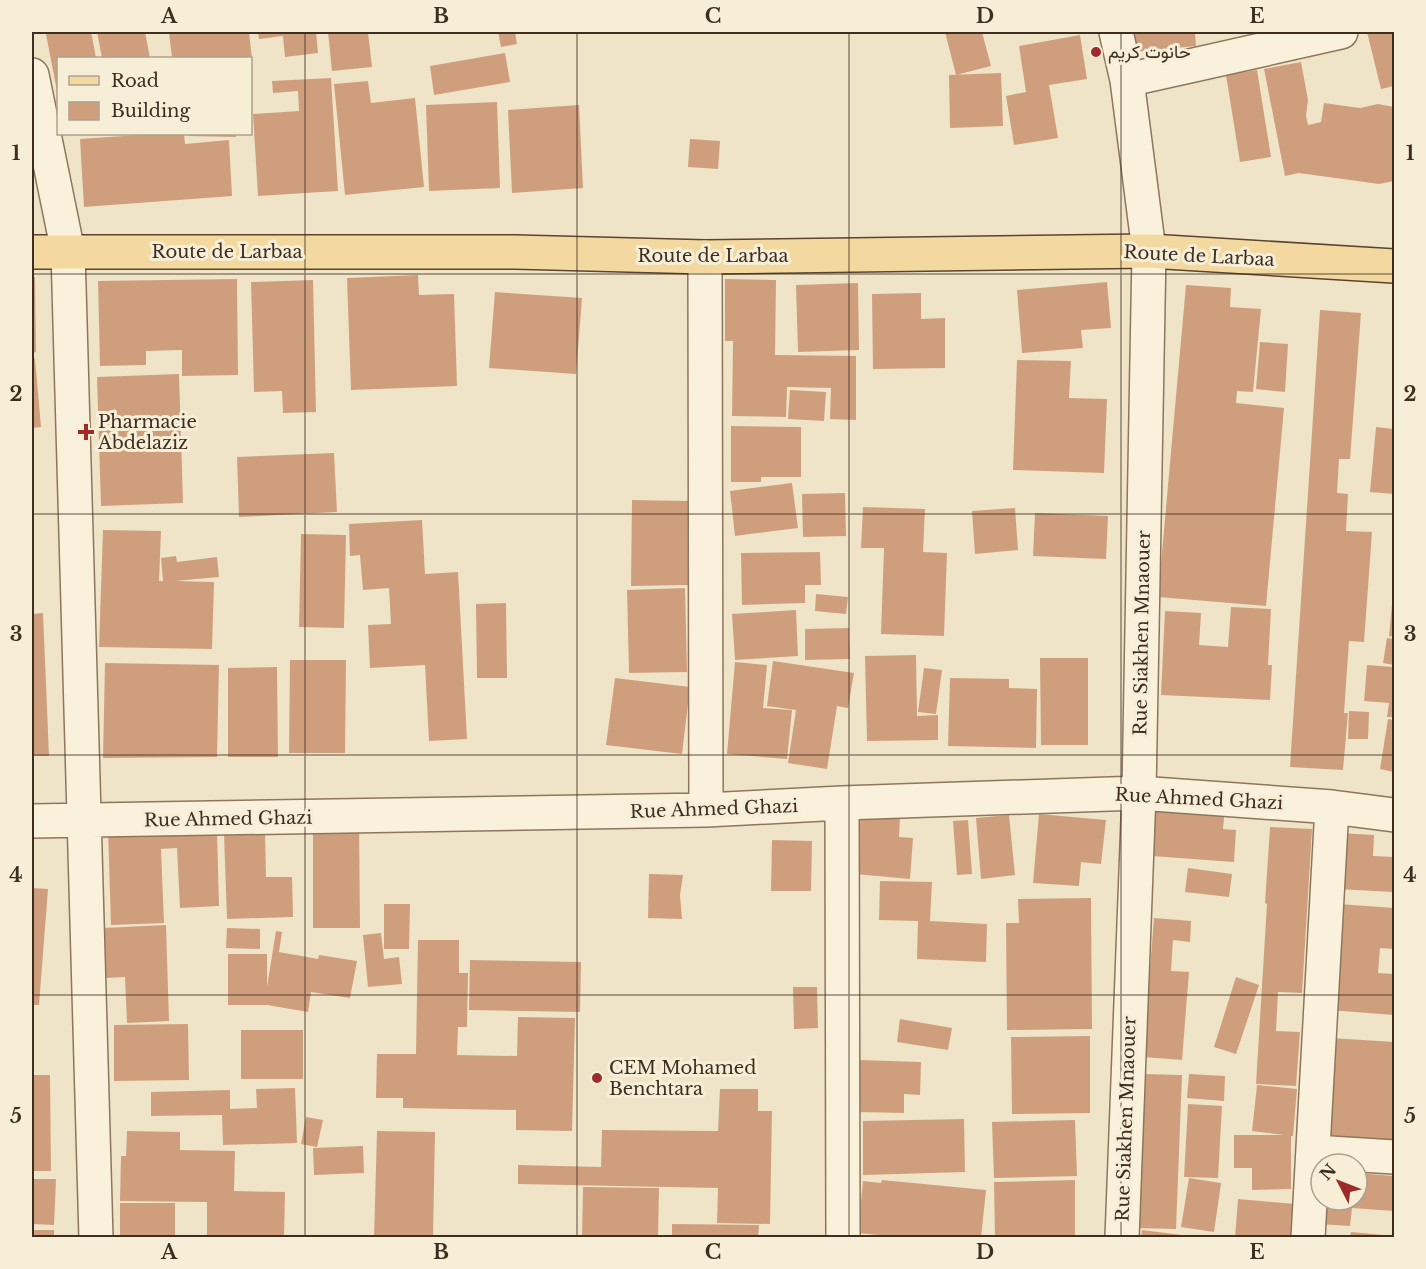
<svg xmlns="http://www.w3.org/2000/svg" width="1426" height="1269" font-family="'Libre Baskerville',Vazirmatn,serif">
  <rect width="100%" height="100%" fill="#f0e4c8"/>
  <!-- building -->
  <path fill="#cf9f7d" d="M60,32H91L96,58H58L57,91L46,34Z
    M97,32H145L150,58H102Z
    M169,32H249L252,58H172Z
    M258,32H316L318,53L285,57L283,36L259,39Z
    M328,32H368L372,67L332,71Z
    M498,32H515L517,44L501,47Z
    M945,32H982L991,66L956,75Z
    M1132,32H1195L1196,46L1134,52Z
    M1367,32H1394V86L1381,89Z
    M1080,35L1087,79L1049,85L1058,138L1014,145L1006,96L1026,92L1019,46Z
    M505,53L510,82L434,95L430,66Z
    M1301,62L1308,100L1306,116L1308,125L1321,122L1324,103L1360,108L1378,104L1394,107V181L1379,184L1299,173L1285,176L1264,69Z
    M1257,70L1271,157L1240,162L1226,75Z
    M1001,73L1003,126L950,128L949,75Z
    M331,78L338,191L258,196L253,114L299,111L298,91L273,93L272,81Z
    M368,81L371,103L415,98L424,187L345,195L334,84Z
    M497,102L500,188L429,191L426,105Z
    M579,105L583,188L512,193L508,110Z
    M153,134H184L185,144L229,140L232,196L84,207L80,139Z
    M189,134H236V137L189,136Z
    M690,139L720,141L718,169L688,167Z
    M418,275L419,295L454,294L457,386L351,390L347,278Z
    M32,277H35L36,352L32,353Z
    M237,279L238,375L182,376V350L146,351V365L100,366L98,281Z
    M725,279L776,280L775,355L856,356V420L830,419L831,388L787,387L786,417L732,416L733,341H725Z
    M313,280L316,412L283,413L282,391L254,392L251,282Z
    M1107,282L1111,328L1081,330L1083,348L1022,353L1017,290Z
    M858,283L859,350L798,352L796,285Z
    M1186,285L1231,288L1230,307L1261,309L1253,392L1237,391L1236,403L1284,408L1266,606L1158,597Z
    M495,292L582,298L576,374L489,368Z
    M921,293V319L945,318V368L873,369L872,294Z
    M1320,310L1361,313L1350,459H1339L1337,493L1348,494L1346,531L1372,532L1364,642L1349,641L1344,713H1348L1343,770L1290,767Z
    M1260,342L1288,344L1285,392L1256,389Z
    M35,358L41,427L32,428V359Z
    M1017,360L1071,361L1069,398L1107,399L1104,473L1013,470Z
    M179,374L183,503L101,506L97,377Z
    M790,390L826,392L824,421L788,419Z
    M731,426L801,427V477H761V482H731Z
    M1376,427L1394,429V494L1370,492Z
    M334,453L337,512L239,517L237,457Z
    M792,483L798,528L735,536L730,491Z
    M845,493L846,536L803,537L802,494Z
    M632,500L689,501V585L631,586Z
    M863,507L925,509L923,552L947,553L944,636L881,634L884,548H861Z
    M1015,508L1018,550L975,554L972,511Z
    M1035,513L1108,516L1106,559L1033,556Z
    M422,520L425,574L458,572L467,739L429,741L425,665L370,668L368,625L391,624L389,588L363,590L360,555L350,556L349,524Z
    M103,530L161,531L159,581H163L161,558L176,556L177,562L217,557L219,577L175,581L214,582L212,649L99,647Z
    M301,534L346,535L344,628L299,627Z
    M820,552L821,585H805V603L742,605L741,553Z
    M685,588L687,672L629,673L627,590Z
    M816,594L848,597L846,614L815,611Z
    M1393,594H1394V637L1389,636Z
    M506,603L507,678H477L476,604Z
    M1231,607L1271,609L1268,665H1272L1270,700L1161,695L1165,611L1201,613L1199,645L1228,647Z
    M796,610L798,656L735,660L732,614Z
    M43,613L49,756H32V614Z
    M849,628L850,659L805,660V629Z
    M1387,638L1394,639V665L1383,663Z
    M916,655L917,716L938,715V740L867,741L865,656Z
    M1040,658H1088V745H1041Z
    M290,660H346L345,753H289Z
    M773,661L854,673L848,708L837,706L827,769L788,763L796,710L767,706Z
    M735,662L767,665L763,708L792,710L787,759L727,754Z
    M105,663L219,665L217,757L103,758Z
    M1367,665L1394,667V717H1387L1389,703L1364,701Z
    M277,667L278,757H228V668Z
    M924,668L942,670L936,714L918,712Z
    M615,678L690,687L682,754L606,745Z
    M950,678L1009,679V688L1037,689L1036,748L948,746Z
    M1349,711L1369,712L1368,739H1348Z
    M1388,719L1394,720V772L1380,769Z
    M1156,801L1225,806L1223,829L1236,830L1234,862L1152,856Z
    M1039,814L1106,820L1101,864L1081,862L1079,886L1033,883Z
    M861,815L900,818L899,837L913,838L910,879L855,874Z
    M1009,815L1015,875L981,879L976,818Z
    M968,820L972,874L957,875L953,821Z
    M359,822L360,928H313V823Z
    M1270,827L1312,829L1302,993L1278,992L1276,1031L1300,1032L1296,1086L1256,1084L1267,904L1265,903Z
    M108,829L217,832L219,906L180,908L177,848L161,849L164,923L111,925Z
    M265,832L266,877H292L293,917L227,919L224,834Z
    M1340,833L1374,835L1373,856L1394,857V892L1337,889Z
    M772,840L812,841L811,891H771Z
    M1188,868L1232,874L1229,897L1185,892Z
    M649,874L683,875L680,895L682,919L648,918Z
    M880,881L932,882L930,921L987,924L986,962L917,959L918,921L879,920Z
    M32,888L48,889L39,1005H32Z
    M1091,898L1092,1029L1007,1030L1006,923H1019L1018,899Z
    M384,904H410L409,949H384Z
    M1338,904L1394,908V949L1380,948L1378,973L1394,974V1015L1329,1010Z
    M1154,918L1191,921L1190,942L1173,940L1171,971L1189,972L1182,1060L1143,1057Z
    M166,925L169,1021L127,1023L125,977L105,978L103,928Z
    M227,928L260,929V949L226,948Z
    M276,931L282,932L279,952L318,959L319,955L357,961L350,998L311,992L308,1012L267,1005H228V954H267V987Z
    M381,933L384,959L399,957L402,984L368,987L363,935Z
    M418,940H459V973H468L467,1027H458L457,1055L517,1056L518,1017L575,1018L572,1131L516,1130V1110L403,1108V1098H376L377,1054H416Z
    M470,960L581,962L580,1012L469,1010Z
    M1236,977L1259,985L1236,1054L1214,1047Z
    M793,987H817L818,1028L794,1029Z
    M900,1019L952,1028L948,1050L897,1042Z
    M188,1024L189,1080L114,1081V1025Z
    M241,1030H303V1079H241Z
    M1090,1036V1113L1012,1114L1011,1037Z
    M1331,1038L1394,1042L1392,1108H1394V1149L1323,1145Z
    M859,1060L921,1062L920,1095L904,1094V1113L858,1112Z
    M1143,1074L1182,1075L1176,1229L1136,1228Z
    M1189,1074L1225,1076L1224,1101L1187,1098Z
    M32,1075H50L51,1171H32Z
    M1257,1085L1297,1089L1293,1136H1291V1189L1252,1190V1168H1234V1135H1284L1252,1131Z
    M295,1088L297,1143L223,1145L222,1115L151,1116V1092L230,1090V1109L257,1108L256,1089Z
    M720,1089H758V1111H772L770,1224L717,1223L718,1188L518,1184V1165L601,1167L602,1130L718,1131Z
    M1188,1104L1222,1106L1218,1178L1184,1177Z
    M306,1117L323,1120L317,1147L301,1144Z
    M964,1119L965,1172L863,1175V1121Z
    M1075,1120L1077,1176L994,1178L992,1122Z
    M127,1131L180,1132V1150L235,1151L234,1191L285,1192L284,1238H207V1202L120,1201L121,1156H126Z
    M377,1131L435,1132L433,1238H374Z
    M363,1146L364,1173L314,1175L313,1148Z
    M1357,1173L1394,1176V1211L1352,1208L1350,1226L1318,1224L1320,1200H1357Z
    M1189,1178L1221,1183L1214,1232L1181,1227Z
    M32,1179H56L54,1225L32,1224Z
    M882,1180L986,1190L981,1238H910L858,1233L863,1181L881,1183Z
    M1075,1180V1238H995L994,1182Z
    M583,1187L659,1188L658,1238H582Z
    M1238,1199L1294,1204L1291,1238H1235Z
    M120,1203H175V1238H120Z
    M672,1224L759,1225L758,1238H672Z
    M32,1230H54V1238H32Z
    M1142,1230L1182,1235V1238H1141Z
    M1351,1232L1394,1236V1238H1350Z"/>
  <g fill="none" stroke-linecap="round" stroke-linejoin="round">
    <defs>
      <path id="minor" d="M1116,32L1127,80L1149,251L1139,793L1122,1238
        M32,75L68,252L96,1238
        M1127,80L1341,32
        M705,257L706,810
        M842,803L843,1238
        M32,821L706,810L842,803L1139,793L1332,807L1394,815
        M1314,1152L1394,1157
        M1308,1238L1332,807"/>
      <path id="major" d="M32,252H515L705,257L1149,251L1394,266"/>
    </defs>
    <!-- minor casing -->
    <use href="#minor" stroke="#8d765c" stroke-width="36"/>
    <!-- major casing -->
    <use href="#major" stroke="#5b4430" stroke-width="36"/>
    <!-- minor -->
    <use href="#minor" stroke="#faf1dc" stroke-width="33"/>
    <!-- major -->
    <use href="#major" stroke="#f3d9a0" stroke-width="33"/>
  </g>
  <!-- grid -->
  <path fill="none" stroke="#3d2e20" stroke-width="1.5" stroke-opacity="0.55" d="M305,32V1238M577,32V1238M849,32V1238M1121,32V1238M32,274H1394M32,514H1394M32,755H1394M32,995H1394"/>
  <!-- markers -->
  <g fill="#9e2a2b" stroke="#f7eed8" stroke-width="2">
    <circle cx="1096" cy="52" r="6"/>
    <path d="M83 423h6v6h6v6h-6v6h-6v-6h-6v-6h6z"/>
    <circle cx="597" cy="1078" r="6"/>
  </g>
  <g text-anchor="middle" stroke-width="6" stroke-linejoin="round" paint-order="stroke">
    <!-- poi labels -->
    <g font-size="18" fill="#3d2e20" stroke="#f7eed8" text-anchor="start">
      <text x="1108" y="58">حانوت كريم</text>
      <text x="98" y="428">Pharmacie<tspan x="98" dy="21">Abdelaziz</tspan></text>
      <text x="609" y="1074">CEM Mohamed<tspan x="609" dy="21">Benchtara</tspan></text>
    </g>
    <!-- street labels -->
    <g font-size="18" fill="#3d2e20" stroke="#f7eed8">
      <text x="227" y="258">Route de Larbaa</text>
      <text x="713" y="262">Route de Larbaa</text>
      <text transform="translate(1199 256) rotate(3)" y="6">Route de Larbaa</text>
      <text transform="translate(1142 633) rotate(-89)" y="6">Rue Siakhen Mnaouer</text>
      <text transform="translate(1199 799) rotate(3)" y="6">Rue Ahmed Ghazi</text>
      <text transform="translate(714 809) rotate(-2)" y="6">Rue Ahmed Ghazi</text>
      <text transform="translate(228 819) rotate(-1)" y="6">Rue Ahmed Ghazi</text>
      <text transform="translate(1126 1119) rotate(-88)" y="6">Rue Siakhen Mnaouer</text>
    </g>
  </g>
  <!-- border -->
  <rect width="1426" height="1269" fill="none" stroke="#f7eed8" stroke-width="66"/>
  <!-- legend -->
  <rect x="57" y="57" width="195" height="78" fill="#f7eed8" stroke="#ada18e" stroke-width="1.5"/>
  <rect x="69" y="76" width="30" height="9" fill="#f3d9a0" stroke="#ada18e" stroke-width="1.5"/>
  <text x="111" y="87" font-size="18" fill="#3d2e20">Road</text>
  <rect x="69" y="102" width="30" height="18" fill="#cf9f7d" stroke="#ada18e" stroke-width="1.5"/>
  <text x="111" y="117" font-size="18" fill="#3d2e20">Building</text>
  <!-- north arrow -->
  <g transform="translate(1339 1182) rotate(312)"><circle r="28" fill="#f7eed8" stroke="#ada18e" stroke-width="1.5"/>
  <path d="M0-4.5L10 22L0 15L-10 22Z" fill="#9e2a2b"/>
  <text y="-9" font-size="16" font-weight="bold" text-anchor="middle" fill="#3d2e20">N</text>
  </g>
  <rect x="33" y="33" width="1360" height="1203" fill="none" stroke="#3d2e20" stroke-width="2"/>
  <g font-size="20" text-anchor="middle" font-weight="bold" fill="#3d2e20">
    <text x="169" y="23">A</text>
    <text x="441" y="23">B</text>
    <text x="713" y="23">C</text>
    <text x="985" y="23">D</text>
    <text x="1257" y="23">E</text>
    <text x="16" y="160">1</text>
    <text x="1410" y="160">1</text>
    <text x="16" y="401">2</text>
    <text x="1410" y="401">2</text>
    <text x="16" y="641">3</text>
    <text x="1410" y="641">3</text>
    <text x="16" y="882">4</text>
    <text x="1410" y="882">4</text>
    <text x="16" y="1123">5</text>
    <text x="1410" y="1123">5</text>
    <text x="169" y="1259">A</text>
    <text x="441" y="1259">B</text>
    <text x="713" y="1259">C</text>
    <text x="985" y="1259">D</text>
    <text x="1257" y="1259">E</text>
  </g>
</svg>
